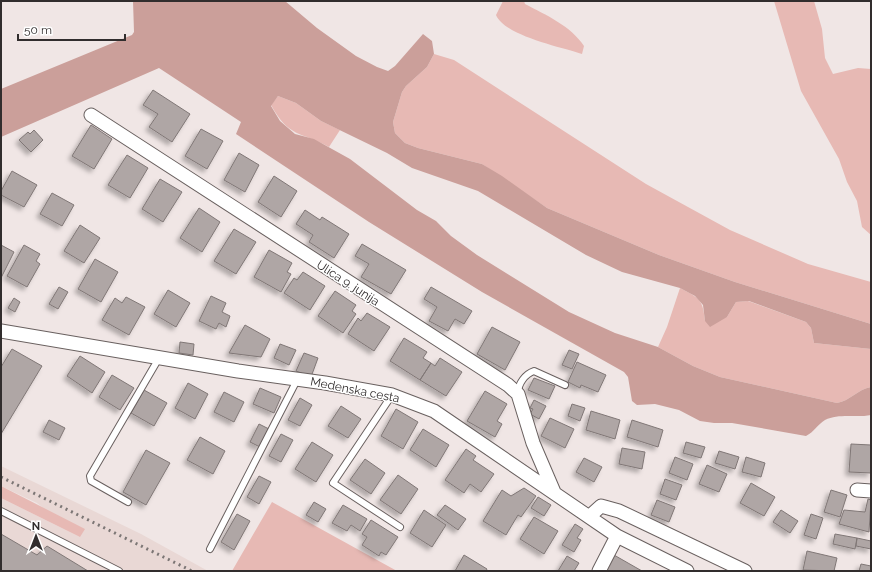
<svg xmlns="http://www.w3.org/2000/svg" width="872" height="572" font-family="Raleway,sans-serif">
  <defs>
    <filter id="shadow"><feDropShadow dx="-3.5" dy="3.5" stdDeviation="2" flood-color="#0004"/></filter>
  </defs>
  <rect width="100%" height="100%" fill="#f0e6e5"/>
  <!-- built -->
  <path fill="#e9d8d5" d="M1,466L141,534L208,571H1V498L80,537L37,503L1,486Z"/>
  <!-- green -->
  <path fill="#e7b9b4" d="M503,1H524L525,4C546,15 571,26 584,46L582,54C561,47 505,36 496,15Z
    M774,1H814L822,29L825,58L833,74L858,68L871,69V235L862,227L857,201L847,182L839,159L801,91Z
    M434,54L454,60L646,184L730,230L808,264L871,282V324L735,282L659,255L547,208L482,164L418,148L405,143L395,133L393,122L402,92L406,86L427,67Z
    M278,96L296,103L321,121L340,130L329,147C300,131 289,138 271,105Z
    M680,288C699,298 703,299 705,321L727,317L736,302L748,301L806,322L811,328L814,343L871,349V387C858,389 850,401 837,403L720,377L693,366L658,347L667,327Z
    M1,486L85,529L80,537L1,498Z
    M272,502L397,571H232Z"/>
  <!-- forest -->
  <path fill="#cb9f9a" d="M133,1H285L317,28L356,56L377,67L388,71L395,66L423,34L432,41L434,54L427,67L406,86L402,92L393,122L395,133L405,143L418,148L482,164L502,176L547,208L659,255L735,282L871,324V349L814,343L811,328L806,322L749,301L736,302L727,317L710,327L705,321L703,305L695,296L680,288L622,272L586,255L478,191L412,168L387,153L321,121L296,103L278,96L271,106L280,121L295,134L314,139L350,159L417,210L436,221L451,236L477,255L569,312L615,333L658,347L693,366L720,377L837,403C850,401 858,389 871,387V415C856,418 839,413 825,420C818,424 814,432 806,436L732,423H714L700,421L679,410L655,404L637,405L632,401L628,377L624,372L482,292L369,222L236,134L241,122L159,68L1,137V89L132,35L134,32Z"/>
  <!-- building -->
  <path fill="#afa6a5" stroke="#807776" filter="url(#shadow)" d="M153,90L190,114L172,142L149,127L158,114L143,105Z
    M91,125L112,139L94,169L72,156Z
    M201,129L223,141L207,169L185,156Z
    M34,130L43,140L31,152L19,140L28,132L30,134Z
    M239,153L259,165L245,192L224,180Z
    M127,155L148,168L130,198L108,185Z
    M12,171L37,185L24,207L1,195V191Z
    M274,176L297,191L281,217L258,202Z
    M160,179L182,192L163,222L142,209Z
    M52,193L74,205L62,226L40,214Z
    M199,208L220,222L202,252L180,238Z
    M305,210L320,220L322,217L349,234L334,258L309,242L313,235L296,224Z
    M80,225L100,238L84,263L64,251Z
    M234,229L256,242L236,274L214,261Z
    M362,244L406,270L391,294L361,277L369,264L355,256Z
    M1,245L14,252L1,278Z
    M24,245L40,254L36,261L40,264L27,287L7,276Z
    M269,250L292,263L287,272L291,274L281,292L254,277Z
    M95,259L118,272L101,302L78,289Z
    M303,272L325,286L310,310L284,293L294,278L297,280Z
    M59,287L68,292L58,309L49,304Z
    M431,287L472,311L464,324L455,319L448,331L429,321L437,307L424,299Z
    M168,290L190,303L176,327L154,314Z
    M335,291L356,305L352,311L356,314L343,333L318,316Z
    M211,296L226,303L222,312L230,316L226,327L219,323L216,329L199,321Z
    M126,297L145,307L129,335L102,320L115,298L122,303Z
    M14,298L20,302L15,312L8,308Z
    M367,313L390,327L374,351L348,334L358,318L361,321Z
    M245,325L270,339L261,357L229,353Z
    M492,327L520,342L505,370L477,354Z
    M404,338L427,352L423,358L431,363L420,380L390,361Z
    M180,342L194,344L193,355L179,353Z
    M280,344L296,350L289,365L274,358Z
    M12,349L42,366L1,434V367Z
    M569,350L579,354L572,369L562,365Z
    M304,353L318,358L311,377L296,371Z
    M80,356L105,372L92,393L67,376Z
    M440,358L462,372L446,396L420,380L431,363L435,366Z
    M577,362L606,375L598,392L581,385L580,388L568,382Z
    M112,375L134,388L120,410L99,397Z
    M534,378L555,386L549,399L528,390Z
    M188,383L208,394L195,419L175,408Z
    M260,388L281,397L274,413L253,404Z
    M144,390L167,403L154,426L131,413Z
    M485,391L507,404L497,421L502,424L495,437L467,421Z
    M224,392L244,402L234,422L214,412Z
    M300,398L312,405L300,426L288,420Z
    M534,400L546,406L539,419L530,414L533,409L530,408Z
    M572,404L585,408L580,421L568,416Z
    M341,406L361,419L348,438L328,426Z
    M396,409L418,422L403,449L381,436Z
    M591,411L620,420L615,439L586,430Z
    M550,418L574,429L565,448L541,436Z
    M49,420L65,428L59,440L43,432Z
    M632,420L663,430L658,447L627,437Z
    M259,424L269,429L260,447L250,442Z
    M423,429L449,445L436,467L410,450Z
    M281,434L293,440L281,462L269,456Z
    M200,437L225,451L213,474L187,460Z
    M312,442L333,455L316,482L295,469Z
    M686,442L705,447L701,458L683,453Z
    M851,444L871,445V473L849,472Z
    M622,448L645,452L642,469L619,464Z
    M466,449L476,456L473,460L494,474L481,492L470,484L464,493L445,480Z
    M146,450L170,463L146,505L123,492Z
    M719,451L739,457L735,469L715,463Z
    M675,457L693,464L687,480L669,473Z
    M746,457L765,463L761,477L742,472Z
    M584,458L602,467L594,482L576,472Z
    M365,459L385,473L371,494L350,480Z
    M707,465L727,474L719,492L699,484Z
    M398,475L418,489L401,514L380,500Z
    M259,476L271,482L259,504L247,497Z
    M665,479L682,485L676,500L660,494Z
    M751,483L775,497L764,516L740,503Z
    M524,488L536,496L521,517L518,515L506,535L483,521L502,490L511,496Z
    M831,490L847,495L840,517L824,512Z
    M538,497L551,505L544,516L531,508Z
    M868,499L871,500L869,532L839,524L844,510L865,512Z
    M657,500L675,507L669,522L651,515Z
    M314,502L326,509L318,522L306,515Z
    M343,505L367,519L360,531L351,525L347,531L332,523Z
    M445,505L466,519L458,530L437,515Z
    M424,510L446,525L432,547L410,533Z
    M781,510L798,521L790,533L773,522Z
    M237,514L250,521L234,550L221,542Z
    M811,514L823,518L816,539L804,535Z
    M534,517L558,531L544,554L520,539Z
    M371,520L398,537L386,555L381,552L379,556L362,545L367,537L362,534Z
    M575,524L583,529L577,538L581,540L574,552L562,545Z
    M1,534L37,555L47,546L88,571H1Z
    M835,534L857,538L855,549L833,544Z
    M857,538L871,541V549L856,546Z
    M807,551L837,558L834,571L803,570Z
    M464,555L487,569L486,571H455Z
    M614,555L642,571H605Z
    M567,556L579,563L574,571H558Z
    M861,564L871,566V571H859Z"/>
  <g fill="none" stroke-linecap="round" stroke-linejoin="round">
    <defs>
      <path id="lane" d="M518,393C518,384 525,374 534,371L565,385
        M392,395L333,483L400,527
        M128,502L91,481L90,476L159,358
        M1,511L119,571
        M210,549L297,380"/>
      <path id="street" d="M91,115L508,385L518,394L533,443L554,492
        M1,331L238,371L325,383L392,395L434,411L617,536L687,571
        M857,490L871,491
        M590,516L601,506L619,511L745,571
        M599,571L617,536"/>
    </defs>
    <!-- lane casing -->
    <use href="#lane" stroke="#69605f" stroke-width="8"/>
    <!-- street casing -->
    <use href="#street" stroke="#69605f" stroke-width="15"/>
    <!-- lane -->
    <use href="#lane" stroke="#fff" stroke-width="6"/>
    <!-- street -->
    <use href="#street" stroke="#fff" stroke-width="13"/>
    <!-- rail -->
    <path stroke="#7c7675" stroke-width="3" stroke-dasharray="2 4" stroke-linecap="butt" d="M1,477L192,571"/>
  </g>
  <g text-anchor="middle" stroke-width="3" stroke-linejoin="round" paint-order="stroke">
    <!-- street labels -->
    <g font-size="12" fill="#312d2d" stroke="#fff">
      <text transform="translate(348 283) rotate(33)" y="4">Ulica 9. junija</text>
      <text transform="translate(355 390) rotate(11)" y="4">Medenska cesta</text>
    </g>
  </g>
  <!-- border -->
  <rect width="872" height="572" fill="none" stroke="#312d2d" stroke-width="4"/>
  <!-- north arrow -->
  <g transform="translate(36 536)" stroke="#ffffff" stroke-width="3" paint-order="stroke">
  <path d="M0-3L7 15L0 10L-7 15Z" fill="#312d2d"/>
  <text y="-6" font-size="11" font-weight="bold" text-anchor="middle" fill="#312d2d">N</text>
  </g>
  <!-- scale -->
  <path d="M18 34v6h107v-6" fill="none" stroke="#312d2d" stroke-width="2"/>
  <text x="24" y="34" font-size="12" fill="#312d2d" stroke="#ffffff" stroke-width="3" paint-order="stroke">50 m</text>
</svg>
